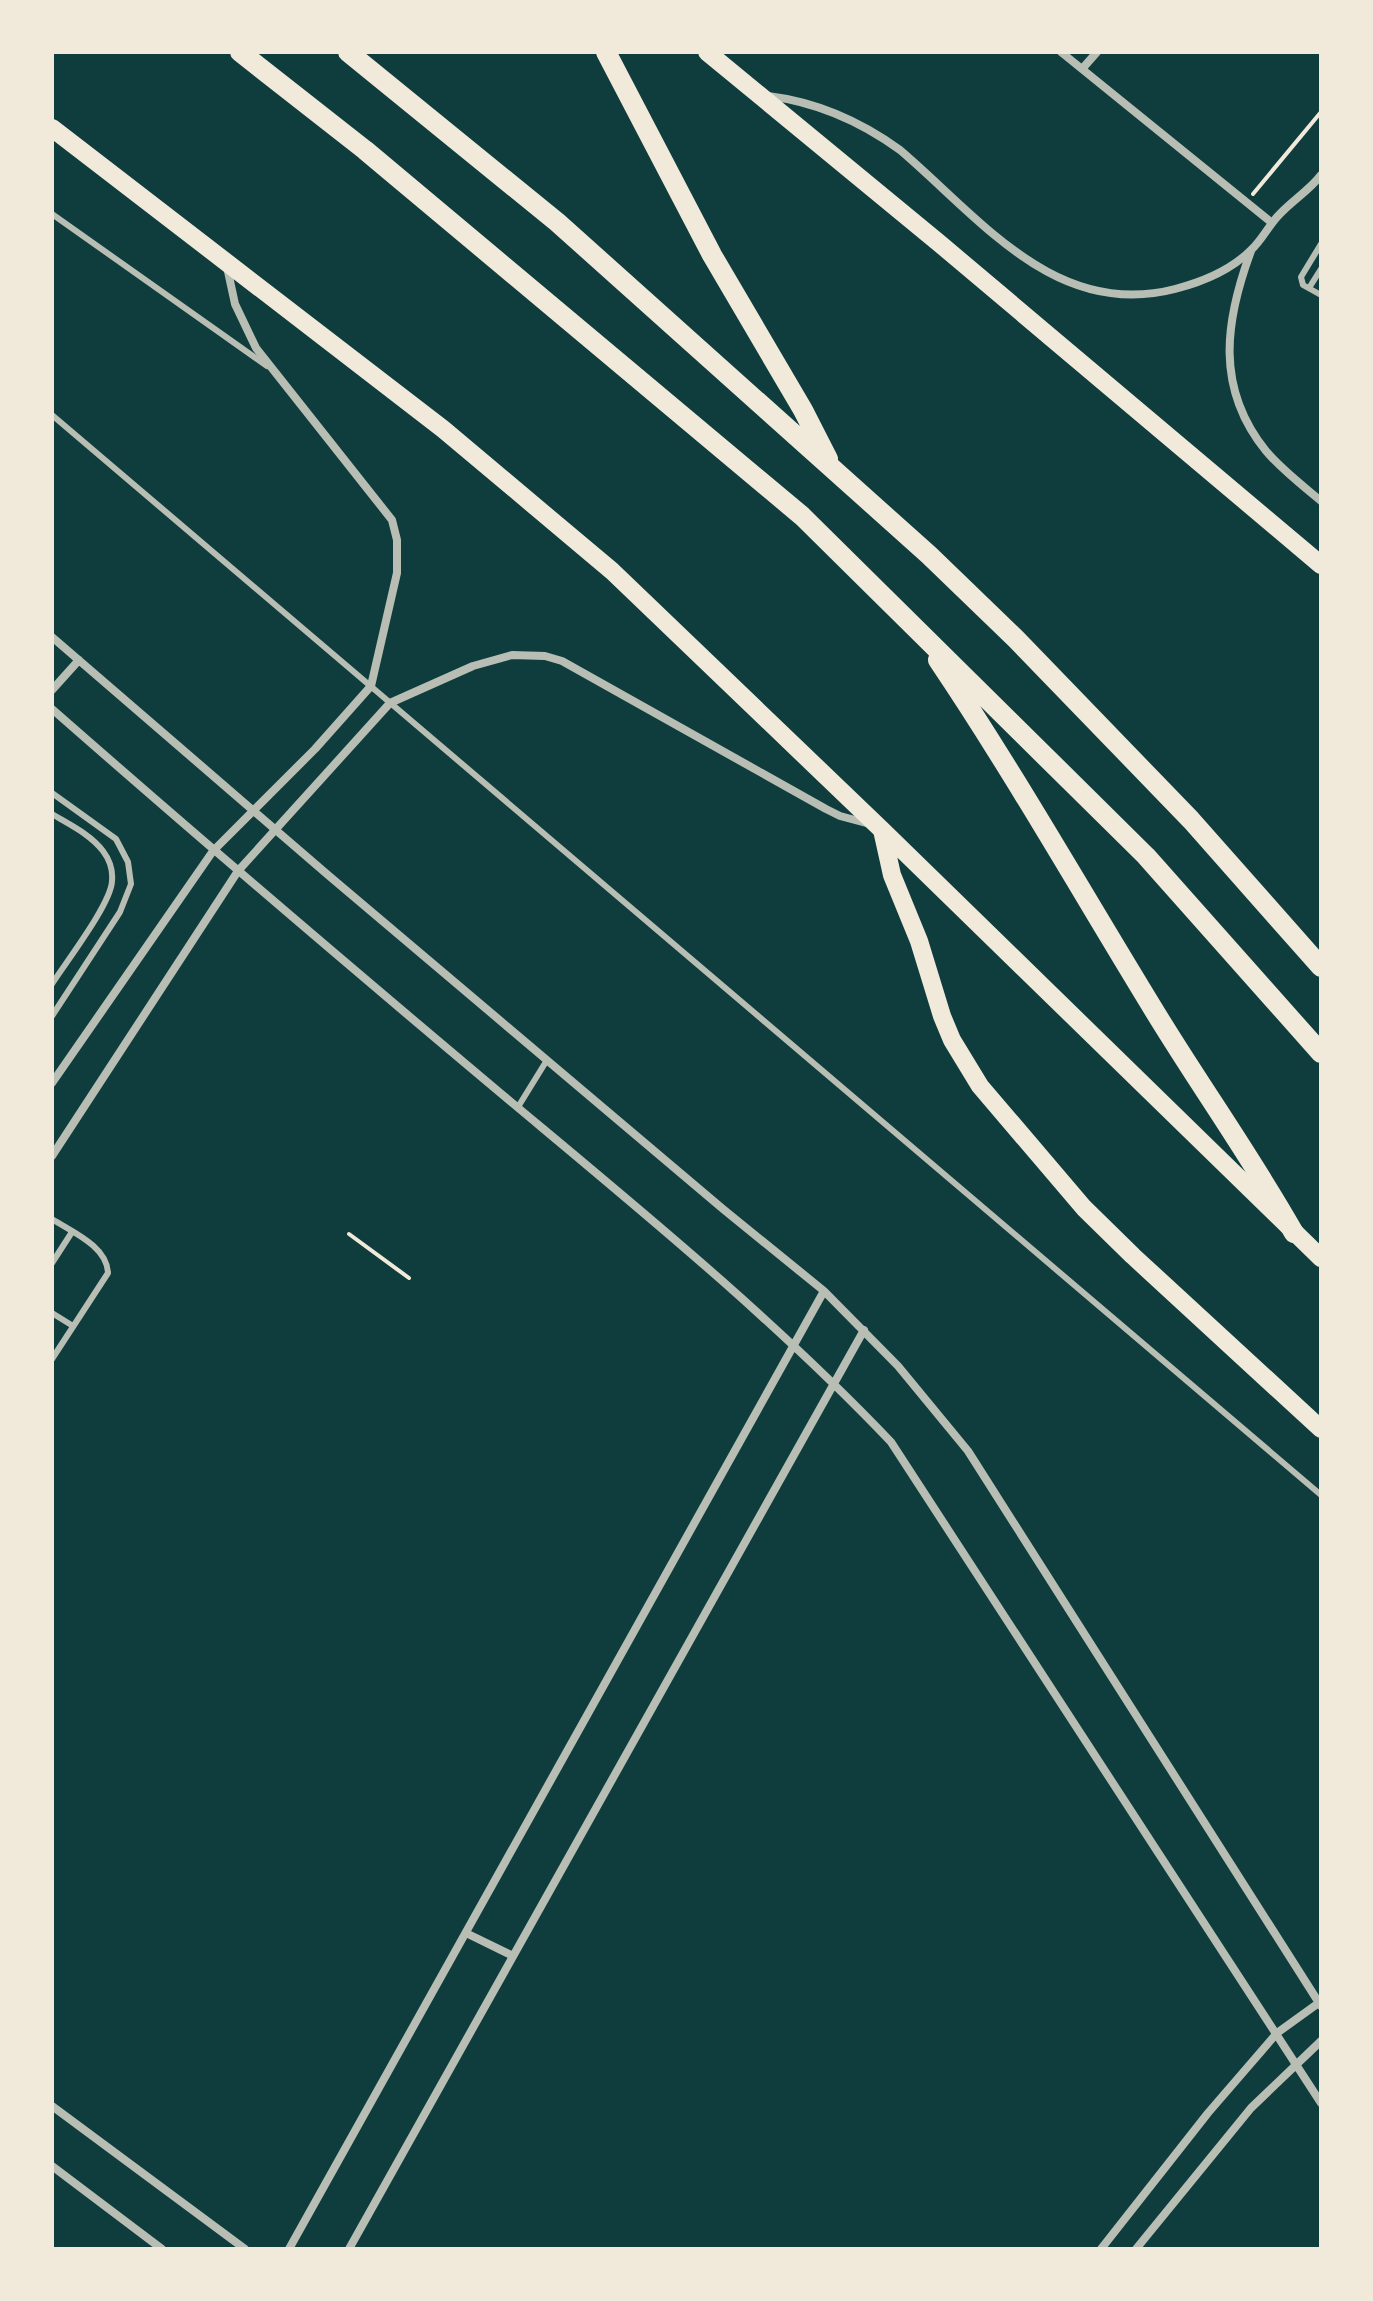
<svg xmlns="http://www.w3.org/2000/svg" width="1373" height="2301" font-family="Mulish,sans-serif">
  <rect width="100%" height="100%" fill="#0f3d3e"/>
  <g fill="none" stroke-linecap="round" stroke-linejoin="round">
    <!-- path -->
    <path stroke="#f1e9da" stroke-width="4" d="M1253,194L1321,112
      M349,1234L409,1278"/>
    <!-- service -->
    <path stroke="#b8beb3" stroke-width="6" d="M52,214L267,366
      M1321,244L1301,277L1303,285L1321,295
      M1309,288L1321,269
      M52,415L1321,1495
      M52,793L116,839L128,862L131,884L120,912L52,1016
      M52,814C70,825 90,834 103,851C109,859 113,870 112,881C111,904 66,962 52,984
      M518,1107L547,1060
      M52,1219C72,1232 107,1246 108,1273L52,1359
      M52,1263L72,1232
      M52,1313L73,1326"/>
    <!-- minor -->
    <path stroke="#b8beb3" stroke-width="8" d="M1061,52L1272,223
      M1082,69L1097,52
      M768,96C817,102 860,121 900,150C980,218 1056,320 1175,289C1202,282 1231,270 1251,250C1261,241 1268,227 1277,217C1291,201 1309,191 1321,175
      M1251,251C1225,321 1215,388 1266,451C1282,470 1302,485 1321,501
      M52,637L328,875L723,1209L824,1291L898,1366L968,1451L1321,2006
      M52,690L79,660
      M52,709C199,838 348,965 498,1091C633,1204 770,1315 891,1442L1321,2103
      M52,1083L213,851L315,749L371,686L397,573V540L392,520L256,348L235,304L227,267
      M52,1156L238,871L390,703L473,666L512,655L545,656L562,661L826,809L840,816L870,824
      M466,1933L513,1956
      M52,2106L245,2249
      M52,2166L162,2249
      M289,2249L824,1291
      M349,2249L864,1330
      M1101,2249L1208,2113L1277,2033L1320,2002
      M1136,2249L1251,2108L1321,2041"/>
    <!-- trunk -->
    <path stroke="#f1e9da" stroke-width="18" d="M707,52L939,243L1321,565
      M52,128L443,429L612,571L882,830L1321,1258
      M882,830L892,875L919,941L942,1016L952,1040L980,1086L1084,1208L1133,1256L1321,1429"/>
    <!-- motorway -->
    <path stroke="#f1e9da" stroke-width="20" d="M240,52L365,150L802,516L1146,856L1321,1053
      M348,52L557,222L929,555L1016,639L1191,820L1321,967
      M606,52L712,255L803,410L828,459
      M938,660C1014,773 1081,891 1152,1007C1198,1083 1250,1155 1294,1233"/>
  </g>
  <!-- border -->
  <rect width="1373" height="2301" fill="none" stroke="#f1e9da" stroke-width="108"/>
</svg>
